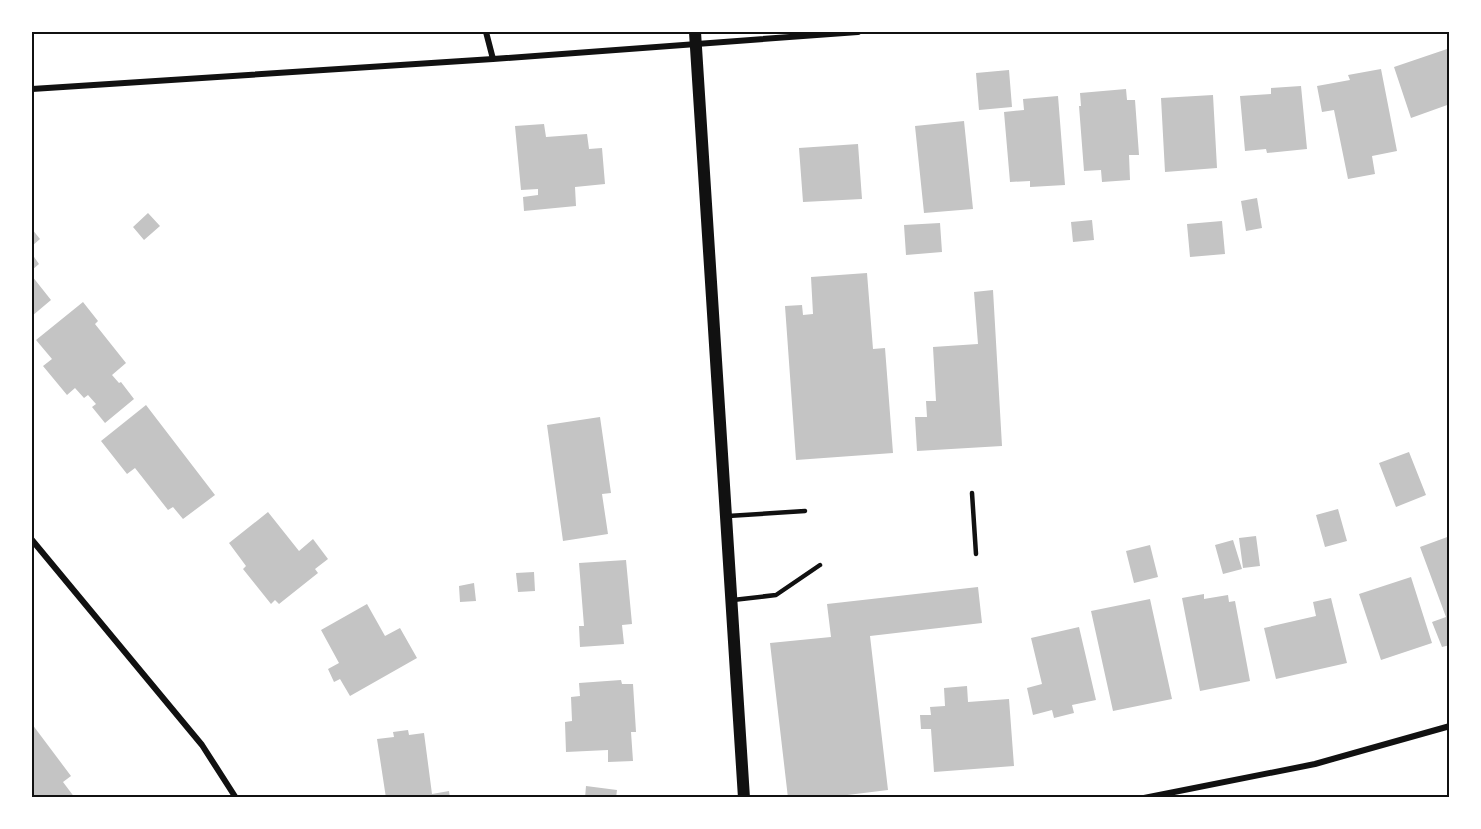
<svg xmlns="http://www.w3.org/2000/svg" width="1481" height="829" font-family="Barlow,sans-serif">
  <rect width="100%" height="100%" fill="#fff"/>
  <!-- building -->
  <path fill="#c4c4c4" d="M1450,48V104L1411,118L1394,67Z
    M1381,69L1397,151L1372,156L1375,174L1348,179L1334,110L1322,112L1317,86L1350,80L1348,75Z
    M1009,70L1012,107L979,110L976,73Z
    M1301,86L1307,149L1267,153L1266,149L1245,151L1240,96L1271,94V88Z
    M1126,89L1127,100H1135L1139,155H1129L1130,180L1102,182L1101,170L1084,171L1079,106H1081L1080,93Z
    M1213,95L1217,168L1165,172L1161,98Z
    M1058,96L1065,185L1030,187V181L1010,182L1004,112L1024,110L1023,99Z
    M964,121L973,209L924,213L915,126Z
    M544,124L546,137L587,134L589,149L602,148L605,184L575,187L576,206L524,211L523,197L538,195V189L521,190L515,126Z
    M858,144L862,199L803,202L799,148Z
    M1257,198L1262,228L1246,231L1241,201Z
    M148,213L160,226L144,240L133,227Z
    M1092,220L1094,240L1073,242L1071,222Z
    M1222,221L1225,254L1190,257L1187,224Z
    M940,223L942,252L906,255L904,225Z
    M32,229L40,239L32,246Z
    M32,254L39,264L32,270Z
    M867,273L873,349L885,348L893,453L796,460L785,306L802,305L803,315L813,314L811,277Z
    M32,276L51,300L32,316Z
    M993,290L1002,446L917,451L915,417H927L926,401H936L933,347L978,344L974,292Z
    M83,302L98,321L95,324L126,363L112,375L119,383L121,382L134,399L105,423L92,407L96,404L88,395L84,398L75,388L67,395L43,366L52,359L36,340Z
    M146,405L215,495L183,519L173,507L168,510L135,468L127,474L101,441Z
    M600,417L611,493L602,494L608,534L563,541L547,425Z
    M1409,452L1426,495L1396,507L1379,463Z
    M1338,509L1347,541L1325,547L1316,515Z
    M268,512L299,551L313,539L328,559L315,569L318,573L279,604L275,600L271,604L243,569L246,566L229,543Z
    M1256,536L1260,566L1243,568L1239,538Z
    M1450,536V645L1442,647L1432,622L1446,617L1420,547Z
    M1233,540L1242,569L1223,574L1215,545Z
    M1150,545L1158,577L1134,583L1126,551Z
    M626,560L632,624L622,625L624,644L580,647L579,626H584L579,563Z
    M534,572L535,591L518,592L516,573Z
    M1411,577L1432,643L1381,660L1359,594Z
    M474,583L476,601L460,602L459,586Z
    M978,587L982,623L870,636L888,790L823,798H788L770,643L831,637L827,604Z
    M1204,594V599L1228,595L1229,602L1235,601L1250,681L1200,691L1182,598Z
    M1331,598L1347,663L1276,679L1264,628L1316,616L1313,602Z
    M1150,599L1172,699L1113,711L1091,611Z
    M367,604L385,636L400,628L417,658L350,696L340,679L334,682L328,669L339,663L321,630Z
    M1079,627L1096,700L1072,705L1074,713L1054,718L1052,710L1033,715L1027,688L1042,684L1031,638Z
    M621,680L622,684H633L636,732H631L633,761L608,762V750L566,752L565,722L572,721L571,697L580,696L579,683Z
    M967,686L968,702L1009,699L1014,766L934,772L931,729H921L920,715H931L930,707L945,706L944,688Z
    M32,724L71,776L63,782L75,798H32Z
    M408,730L409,735L424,733L432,794L449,791L450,798H386L377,739L394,737L393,732Z
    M586,786L617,790L616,798H585Z"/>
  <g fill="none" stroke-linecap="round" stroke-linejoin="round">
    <!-- service -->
    <path stroke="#111" stroke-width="4.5" d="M972,493L976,554
      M728,516L805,511
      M733,600L776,595L820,565"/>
    <!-- minor -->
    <path stroke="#111" stroke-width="6" d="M486,32L493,59
      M32,89L493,59L858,32
      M32,540L202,745L236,798
      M1144,798L1315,764L1450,726"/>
    <!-- secondary -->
    <path stroke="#111" stroke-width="12" d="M695,32L744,798"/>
  </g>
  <!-- border -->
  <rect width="1481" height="829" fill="none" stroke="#ffffff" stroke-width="66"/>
  <rect x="33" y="33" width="1415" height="763" fill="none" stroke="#111" stroke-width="2"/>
</svg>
